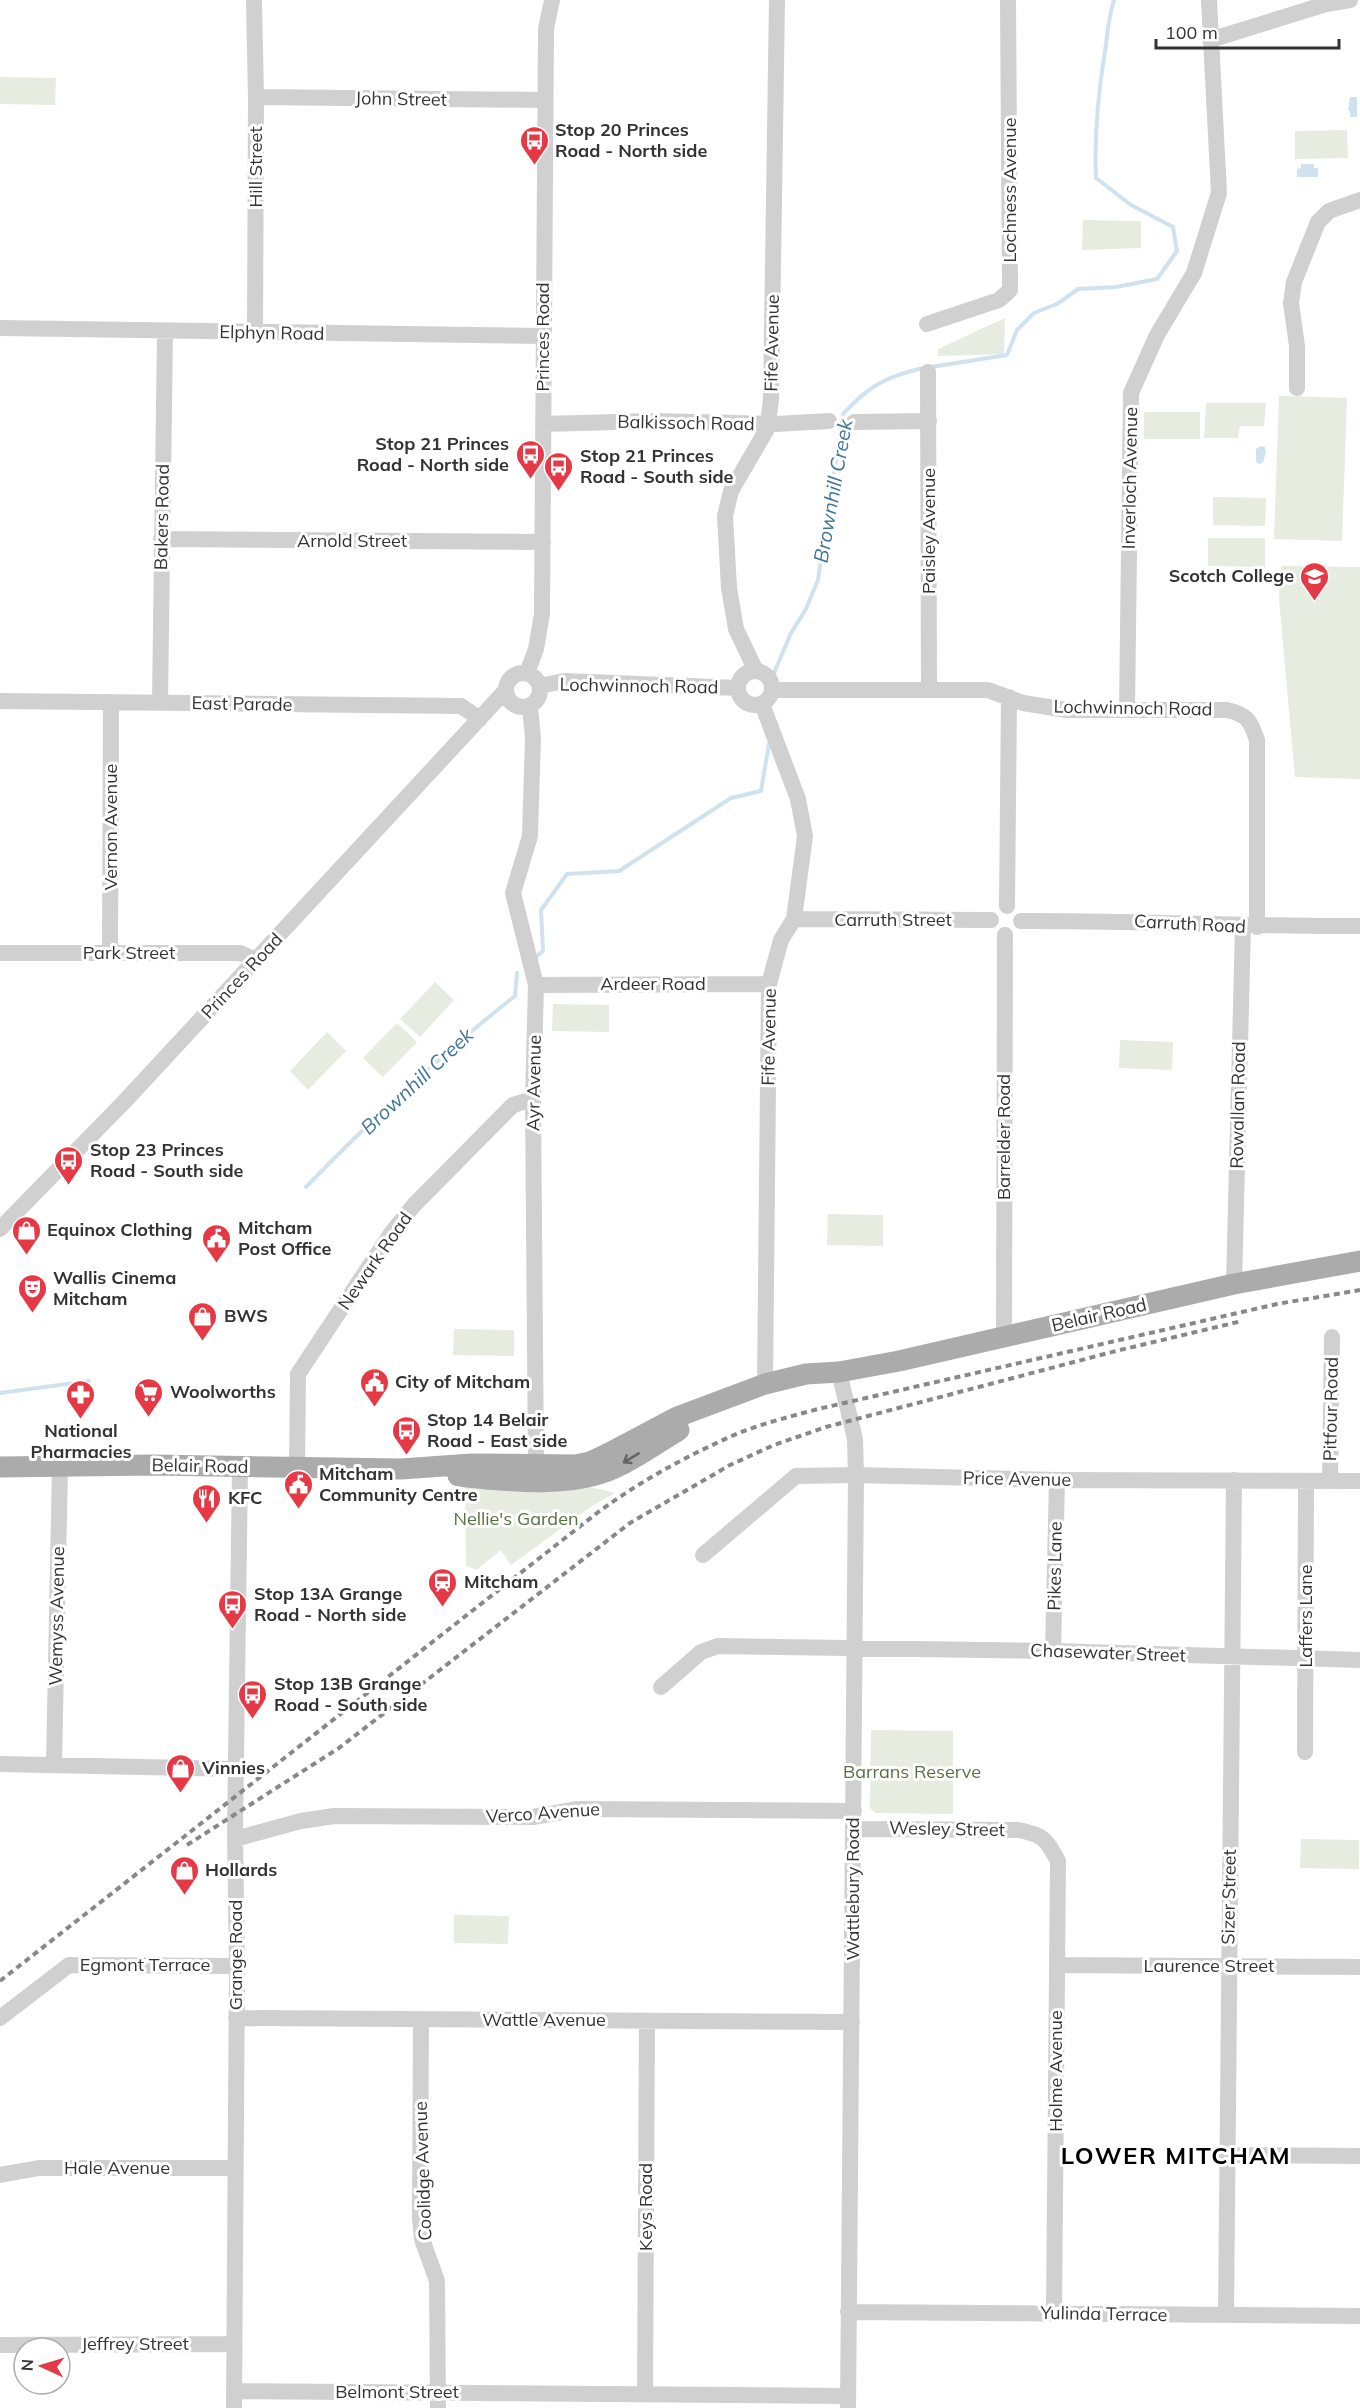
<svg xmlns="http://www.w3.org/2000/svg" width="1360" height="2408" font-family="Mulish,sans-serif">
  <rect width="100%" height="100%" fill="#fff"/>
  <!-- green -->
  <path fill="#e6ecdf" d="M0,77L56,78L55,105L0,104Z
    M1347,130L1348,158L1295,159V131Z
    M1083,220L1141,221V248L1082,250Z
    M1005,318L1004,354L938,356V349Z
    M1279,396L1347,398L1342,541L1274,539Z
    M1206,403H1266L1264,426H1240L1238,438H1204Z
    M1144,412H1200V439H1144Z
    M1213,497L1266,498L1265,526L1213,525Z
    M1208,538H1265V567L1208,566Z
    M1281,566L1360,567V779L1295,777L1279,599Z
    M435,982L454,1000L420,1037L400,1019Z
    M553,1004L609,1005V1032L552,1031Z
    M397,1023L417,1042L383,1077L363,1058Z
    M327,1032L346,1051L308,1090L290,1071Z
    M1120,1040L1173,1042L1172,1070L1119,1068Z
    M828,1214L883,1215V1246L827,1245Z
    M454,1329L514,1330V1356L453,1355Z
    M465,1486H586L615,1493L592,1506L511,1565L501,1550L476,1570L466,1565Z
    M871,1730L953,1731V1814L876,1813L870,1808Z
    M1301,1839L1359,1840V1869L1300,1868Z
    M454,1915L509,1916L508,1944L454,1943Z"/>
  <!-- water -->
  <path fill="#cfe2ee" d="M1350,97H1357V117H1350V111H1348Z
    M1301,164H1314V168H1318V177H1297V169L1301,168Z
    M1261,446L1265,447L1266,452L1263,462L1260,464L1256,462V449Z"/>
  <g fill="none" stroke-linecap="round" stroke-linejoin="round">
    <!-- stream -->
    <path stroke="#cfe2ee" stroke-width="4" d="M931,367L1007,355L1017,330L1034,313L1057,304L1078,289L1116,287L1157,279L1177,251L1173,227L1131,205L1096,178C1094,134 1098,94 1105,51C1108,32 1108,19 1114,0
      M774,673L791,633L806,609L818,580L843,414C870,385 885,377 923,368
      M533,959L543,951L541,910L567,874L619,871L731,798L761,791L769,744
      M306,1187C372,1119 441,1054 515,996L517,973
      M0,1393L89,1381"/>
    <!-- minor -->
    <path stroke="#d0d0d0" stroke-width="16" d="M254,0L256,97L255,333
      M1210,40L1326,4L1350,0
      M256,97L545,100
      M927,324L999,300L1010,290L1008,0
      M0,328L543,336
      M928,372L929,689
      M1297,388V346L1291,303L1294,282L1318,222L1329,211L1360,200
      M854,422L929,421
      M543,424L654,421L776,424L829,421
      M161,539L543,542
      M738 688a17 17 0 1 1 34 0a17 17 0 1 1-34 0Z
      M756,671L736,629L729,588L725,516L731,491L767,429L771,400L777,0
      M506 690a17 17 0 1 1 34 0a17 17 0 1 1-34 0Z
      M527,673L536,649L542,614L546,29L552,0
      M540,686L564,681L738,688
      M772,690H988L1023,703L1067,710H1227C1248,715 1250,720 1257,740V927
      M0,701L461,706L480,719
      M160,703L165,332
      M762,704L798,799L805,836L794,919L781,940L769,984L765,1384
      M530,707L533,738L530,836L513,893L536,985L533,1099L536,1465
      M1127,710L1131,393L1157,335L1194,273L1219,193L1209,0
      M1007,906L1009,697
      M794,919L991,920
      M1021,921C1134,920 1247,927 1360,926
      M0,953H240L256,960
      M110,953L111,702
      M536,985L769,984
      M0,1229L124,1102L506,690
      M1234,1284L1243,926
      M1004,1338L1005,935
      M839,1372L855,1439L856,1475L848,2408
      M297,1468L298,1374L392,1232L414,1205L513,1105L533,1099
      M1330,1481L1332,1337
      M703,1555L796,1476L856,1475L1057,1480L1360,1481
      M1053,1651L1057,1480
      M661,1687L701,1652L718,1646L1053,1651L1360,1660
      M1305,1752L1306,1481
      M0,1764L236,1769
      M54,1765L60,1467
      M854,1829L1019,1830C1044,1835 1046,1839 1058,1861L1054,2313
      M235,1839L301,1821L334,1816L533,1817L578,1809L854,1811
      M1057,1965L1360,1967
      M0,2018L69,1965L237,1966
      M236,2018L852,2022
      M421,2019L420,2218L422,2239L437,2281L438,2408
      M1226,2155L1360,2156
      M0,2175L39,2168H236
      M848,2312L1360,2316
      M1226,2315L1234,1480
      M0,2345L234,2344
      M234,2391L848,2396
      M645,2394L647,2021
      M234,2408L237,1966L235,1832L240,1467"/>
    <!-- major -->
    <path stroke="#ababab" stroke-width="21" d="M0,1467L153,1465L401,1469L472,1464L575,1465L590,1462L609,1453L677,1417L765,1384L806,1374L839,1372L899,1361L1234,1284L1360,1261
      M458,1476C506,1481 570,1489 615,1468C637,1458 658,1443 679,1430"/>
    <!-- rail -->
    <path stroke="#888" stroke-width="4" stroke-dasharray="6 4.5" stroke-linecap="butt" d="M187,1845L339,1748L630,1523L730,1465L774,1445L826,1427L1116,1351L1242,1321
      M0,1981L597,1513C635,1485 677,1461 721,1441C751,1426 785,1418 818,1409L1277,1304L1360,1290"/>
  </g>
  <!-- one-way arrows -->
  <defs><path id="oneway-shaft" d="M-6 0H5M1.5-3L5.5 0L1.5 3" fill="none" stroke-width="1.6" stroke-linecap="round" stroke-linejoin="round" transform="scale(1.5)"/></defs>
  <use stroke="#636363" href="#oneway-shaft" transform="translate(631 1458) rotate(149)"/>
  <!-- icons -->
  <defs>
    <symbol id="bus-pin" viewBox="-11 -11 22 30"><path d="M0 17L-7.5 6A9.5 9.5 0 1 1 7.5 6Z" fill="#e63946" stroke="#fff"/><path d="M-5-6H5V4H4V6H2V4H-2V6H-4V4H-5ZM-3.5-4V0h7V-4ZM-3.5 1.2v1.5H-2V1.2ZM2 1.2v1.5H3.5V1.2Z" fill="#fff"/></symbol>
    <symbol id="university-pin" viewBox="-11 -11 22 30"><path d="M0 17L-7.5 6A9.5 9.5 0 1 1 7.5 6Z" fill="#e63946" stroke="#fff"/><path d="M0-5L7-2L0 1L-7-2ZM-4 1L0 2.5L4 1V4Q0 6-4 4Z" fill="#fff"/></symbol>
    <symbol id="shop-pin" viewBox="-11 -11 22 30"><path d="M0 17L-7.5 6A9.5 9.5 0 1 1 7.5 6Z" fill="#e63946" stroke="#fff"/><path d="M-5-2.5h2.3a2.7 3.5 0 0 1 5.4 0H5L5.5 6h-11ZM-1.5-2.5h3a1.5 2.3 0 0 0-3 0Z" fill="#fff"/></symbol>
    <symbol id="civic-pin" viewBox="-11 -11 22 30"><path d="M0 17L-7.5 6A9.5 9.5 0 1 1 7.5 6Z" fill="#e63946" stroke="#fff"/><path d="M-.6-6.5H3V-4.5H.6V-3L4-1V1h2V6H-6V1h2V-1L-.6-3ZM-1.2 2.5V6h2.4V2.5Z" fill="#fff"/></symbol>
    <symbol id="theatre-pin" viewBox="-11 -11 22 30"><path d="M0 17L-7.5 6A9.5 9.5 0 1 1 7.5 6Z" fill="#e63946" stroke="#fff"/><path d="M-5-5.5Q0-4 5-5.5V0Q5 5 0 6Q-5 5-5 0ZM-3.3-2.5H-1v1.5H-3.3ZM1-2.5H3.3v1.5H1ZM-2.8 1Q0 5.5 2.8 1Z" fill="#fff"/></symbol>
    <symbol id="supermarket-pin" viewBox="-11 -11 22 30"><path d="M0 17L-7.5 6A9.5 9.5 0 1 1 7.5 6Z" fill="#e63946" stroke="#fff"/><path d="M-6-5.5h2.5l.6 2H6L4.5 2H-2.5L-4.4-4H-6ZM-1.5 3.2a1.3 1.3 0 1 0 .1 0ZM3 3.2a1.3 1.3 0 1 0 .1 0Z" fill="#fff"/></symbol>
    <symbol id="pharmacy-pin" viewBox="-11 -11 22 30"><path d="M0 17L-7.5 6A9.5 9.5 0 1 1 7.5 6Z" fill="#e63946" stroke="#fff"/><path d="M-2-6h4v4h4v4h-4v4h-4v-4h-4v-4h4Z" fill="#fff"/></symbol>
    <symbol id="restaurant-pin" viewBox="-11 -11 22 30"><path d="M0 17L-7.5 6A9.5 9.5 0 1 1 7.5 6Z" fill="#e63946" stroke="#fff"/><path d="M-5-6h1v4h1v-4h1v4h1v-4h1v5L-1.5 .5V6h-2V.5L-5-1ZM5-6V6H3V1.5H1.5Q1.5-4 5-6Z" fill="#fff"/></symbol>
    <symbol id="station-pin" viewBox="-11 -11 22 30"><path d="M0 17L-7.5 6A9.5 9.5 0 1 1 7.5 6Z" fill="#e63946" stroke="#fff"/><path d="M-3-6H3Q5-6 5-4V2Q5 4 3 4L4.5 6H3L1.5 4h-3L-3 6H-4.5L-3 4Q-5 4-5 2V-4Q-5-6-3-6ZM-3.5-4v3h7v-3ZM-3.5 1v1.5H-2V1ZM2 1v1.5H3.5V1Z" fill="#fff"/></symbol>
  </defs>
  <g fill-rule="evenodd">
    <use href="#bus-pin" x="518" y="124" width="33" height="45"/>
    <use href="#bus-pin" x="514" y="438" width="33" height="45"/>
    <use href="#bus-pin" x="542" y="450" width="33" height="45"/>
    <use href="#university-pin" x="1298" y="560" width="33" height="45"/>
    <use href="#bus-pin" x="52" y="1144" width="33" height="45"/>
    <use href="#shop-pin" x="10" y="1214" width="33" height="45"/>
    <use href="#civic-pin" x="200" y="1222" width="33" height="45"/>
    <use href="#theatre-pin" x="16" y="1272" width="33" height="45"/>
    <use href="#shop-pin" x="186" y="1300" width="33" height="45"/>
    <use href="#civic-pin" x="358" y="1366" width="33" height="45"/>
    <use href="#supermarket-pin" x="132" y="1376" width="33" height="45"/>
    <use href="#pharmacy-pin" x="64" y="1378" width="33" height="45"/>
    <use href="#bus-pin" x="390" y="1414" width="33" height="45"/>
    <use href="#civic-pin" x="282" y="1468" width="33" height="45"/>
    <use href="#restaurant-pin" x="190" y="1482" width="33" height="45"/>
    <use href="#station-pin" x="426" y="1566" width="33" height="45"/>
    <use href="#bus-pin" x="216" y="1588" width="33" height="45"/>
    <use href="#bus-pin" x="236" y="1678" width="33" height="45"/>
    <use href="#shop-pin" x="164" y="1752" width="33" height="45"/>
    <use href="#shop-pin" x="168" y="1854" width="33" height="45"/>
  </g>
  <g text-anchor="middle" stroke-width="6" stroke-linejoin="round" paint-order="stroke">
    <!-- street labels -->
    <g font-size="18" fill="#333" stroke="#fff">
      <text transform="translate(401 99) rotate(1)" y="6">John Street</text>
      <text transform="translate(256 167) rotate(-90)" y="6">Hill Street</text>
      <text transform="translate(1010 190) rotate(-90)" y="6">Lochness Avenue</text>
      <text transform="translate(272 333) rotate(1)" y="6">Elphyn Road</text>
      <text transform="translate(543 337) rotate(-90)" y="6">Princes Road</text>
      <text transform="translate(772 343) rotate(-89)" y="6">Fife Avenue</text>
      <text transform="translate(686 423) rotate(1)" y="6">Balkissoch Road</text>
      <text transform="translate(1130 478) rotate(-89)" y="6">Inverloch Avenue</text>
      <text transform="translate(162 517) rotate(-89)" y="6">Bakers Road</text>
      <text transform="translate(929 531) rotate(-90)" y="6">Paisley Avenue</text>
      <text x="352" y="547">Arnold Street</text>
      <text transform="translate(639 686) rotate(1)" y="6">Lochwinnoch Road</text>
      <text transform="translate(242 704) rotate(1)" y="6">East Parade</text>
      <text transform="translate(1133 708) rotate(1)" y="6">Lochwinnoch Road</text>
      <text transform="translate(111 827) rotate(-90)" y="6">Vernon Avenue</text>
      <text x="893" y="926">Carruth Street</text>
      <text transform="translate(1190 924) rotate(3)" y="6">Carruth Road</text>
      <text x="129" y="959">Park Street</text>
      <text transform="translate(242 976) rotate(-47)" y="6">Princes Road</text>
      <text x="653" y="990">Ardeer Road</text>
      <text transform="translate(769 1037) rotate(-89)" y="6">Fife Avenue</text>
      <text transform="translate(534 1083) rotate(-89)" y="6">Ayr Avenue</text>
      <text transform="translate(1238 1105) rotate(-89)" y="6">Rowallan Road</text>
      <text transform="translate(1004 1137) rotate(-90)" y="6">Barrelder Road</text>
      <text transform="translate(375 1261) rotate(-55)" y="6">Newark Road</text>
      <text transform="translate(1099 1315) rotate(-13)" y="6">Belair Road</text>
      <text transform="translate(1331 1409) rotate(-89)" y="6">Pitfour Road</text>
      <text transform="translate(200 1466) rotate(1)" y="6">Belair Road</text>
      <text transform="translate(1017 1479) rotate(1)" y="6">Price Avenue</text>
      <text transform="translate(1055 1566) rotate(-89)" y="6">Pikes Lane</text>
      <text transform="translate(57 1616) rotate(-89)" y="6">Wemyss Avenue</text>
      <text transform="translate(1306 1616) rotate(-90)" y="6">Laffers Lane</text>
      <text transform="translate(1108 1653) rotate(2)" y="6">Chasewater Street</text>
      <text transform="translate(543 1813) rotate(-4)" y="6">Verco Avenue</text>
      <text transform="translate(947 1829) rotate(1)" y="6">Wesley Street</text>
      <text transform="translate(853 1889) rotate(-90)" y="6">Wattlebury Road</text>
      <text transform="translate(1229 1897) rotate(-89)" y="6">Sizer Street</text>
      <text transform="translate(236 1955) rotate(-90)" y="6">Grange Road</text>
      <text x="145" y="1971">Egmont Terrace</text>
      <text x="1209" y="1972">Laurence Street</text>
      <text x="544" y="2026">Wattle Avenue</text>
      <text transform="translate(1056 2071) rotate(-90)" y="6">Holme Avenue</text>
      <text x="117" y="2174">Hale Avenue</text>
      <text transform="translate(423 2171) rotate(-92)" y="6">Coolidge Avenue</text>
      <text transform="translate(646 2207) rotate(-90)" y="6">Keys Road</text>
      <text transform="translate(1104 2314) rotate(1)" y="6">Yulinda Terrace</text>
      <text x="135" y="2350">Jeffrey Street</text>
      <text x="397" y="2398">Belmont Street</text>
    </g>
    <!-- poi labels -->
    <g font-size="18" font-weight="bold" fill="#333" stroke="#fff" text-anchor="start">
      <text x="555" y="136">Stop 20 Princes<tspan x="555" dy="21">Road - North side</tspan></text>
      <text x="509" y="450" text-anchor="end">Stop 21 Princes<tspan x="509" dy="21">Road - North side</tspan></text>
      <text x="580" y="462">Stop 21 Princes<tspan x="580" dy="21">Road - South side</tspan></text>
      <text x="1294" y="582" text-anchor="end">Scotch College</text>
      <text x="90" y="1156">Stop 23 Princes<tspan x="90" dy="21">Road - South side</tspan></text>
      <text x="238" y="1234">Mitcham<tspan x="238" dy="21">Post Office</tspan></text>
      <text x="47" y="1236">Equinox Clothing</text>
      <text x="53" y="1284">Wallis Cinema<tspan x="53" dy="21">Mitcham</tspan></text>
      <text x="224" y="1322">BWS</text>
      <text x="395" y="1388">City of Mitcham</text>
      <text x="170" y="1398">Woolworths</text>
      <text x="427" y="1426">Stop 14 Belair<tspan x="427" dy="21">Road - East side</tspan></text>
      <text x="81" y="1437" text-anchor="middle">National<tspan x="81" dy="21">Pharmacies</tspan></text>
      <text x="319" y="1480">Mitcham<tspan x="319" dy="21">Community Centre</tspan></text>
      <text x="228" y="1504">KFC</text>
      <text x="464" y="1588">Mitcham</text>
      <text x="254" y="1600">Stop 13A Grange<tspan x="254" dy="21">Road - North side</tspan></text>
      <text x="274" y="1690">Stop 13B Grange<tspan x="274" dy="21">Road - South side</tspan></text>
      <text x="202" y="1774">Vinnies</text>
      <text x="205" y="1876">Hollards</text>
    </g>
    <!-- park labels -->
    <g font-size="18" fill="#56703f" stroke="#fff">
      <text x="516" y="1525">Nellie's Garden</text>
      <text x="912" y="1778">Barrans Reserve</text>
    </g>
    <!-- water labels -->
    <g font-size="20" font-style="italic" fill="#3f7597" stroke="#fff">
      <text transform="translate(833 491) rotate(-80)" y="7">Brownhill Creek</text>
      <text transform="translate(417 1081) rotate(-43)" y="7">Brownhill Creek</text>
    </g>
    <!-- district labels -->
    <g font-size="24" font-weight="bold" letter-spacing="1.5" fill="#000" stroke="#fff">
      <text x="1176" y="2164">LOWER MITCHAM</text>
    </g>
  </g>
  <!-- north arrow -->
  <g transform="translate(42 2366) rotate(274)"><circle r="28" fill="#ffffff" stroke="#adadad" stroke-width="1.5"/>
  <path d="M0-4.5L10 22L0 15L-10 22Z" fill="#e63946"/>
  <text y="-9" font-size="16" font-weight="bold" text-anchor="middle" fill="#333333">N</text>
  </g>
  <!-- scale -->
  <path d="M1156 39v9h183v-9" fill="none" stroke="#333333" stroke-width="3"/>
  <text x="1165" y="39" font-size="18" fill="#333333" stroke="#ffffff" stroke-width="4.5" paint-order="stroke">100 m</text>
</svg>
